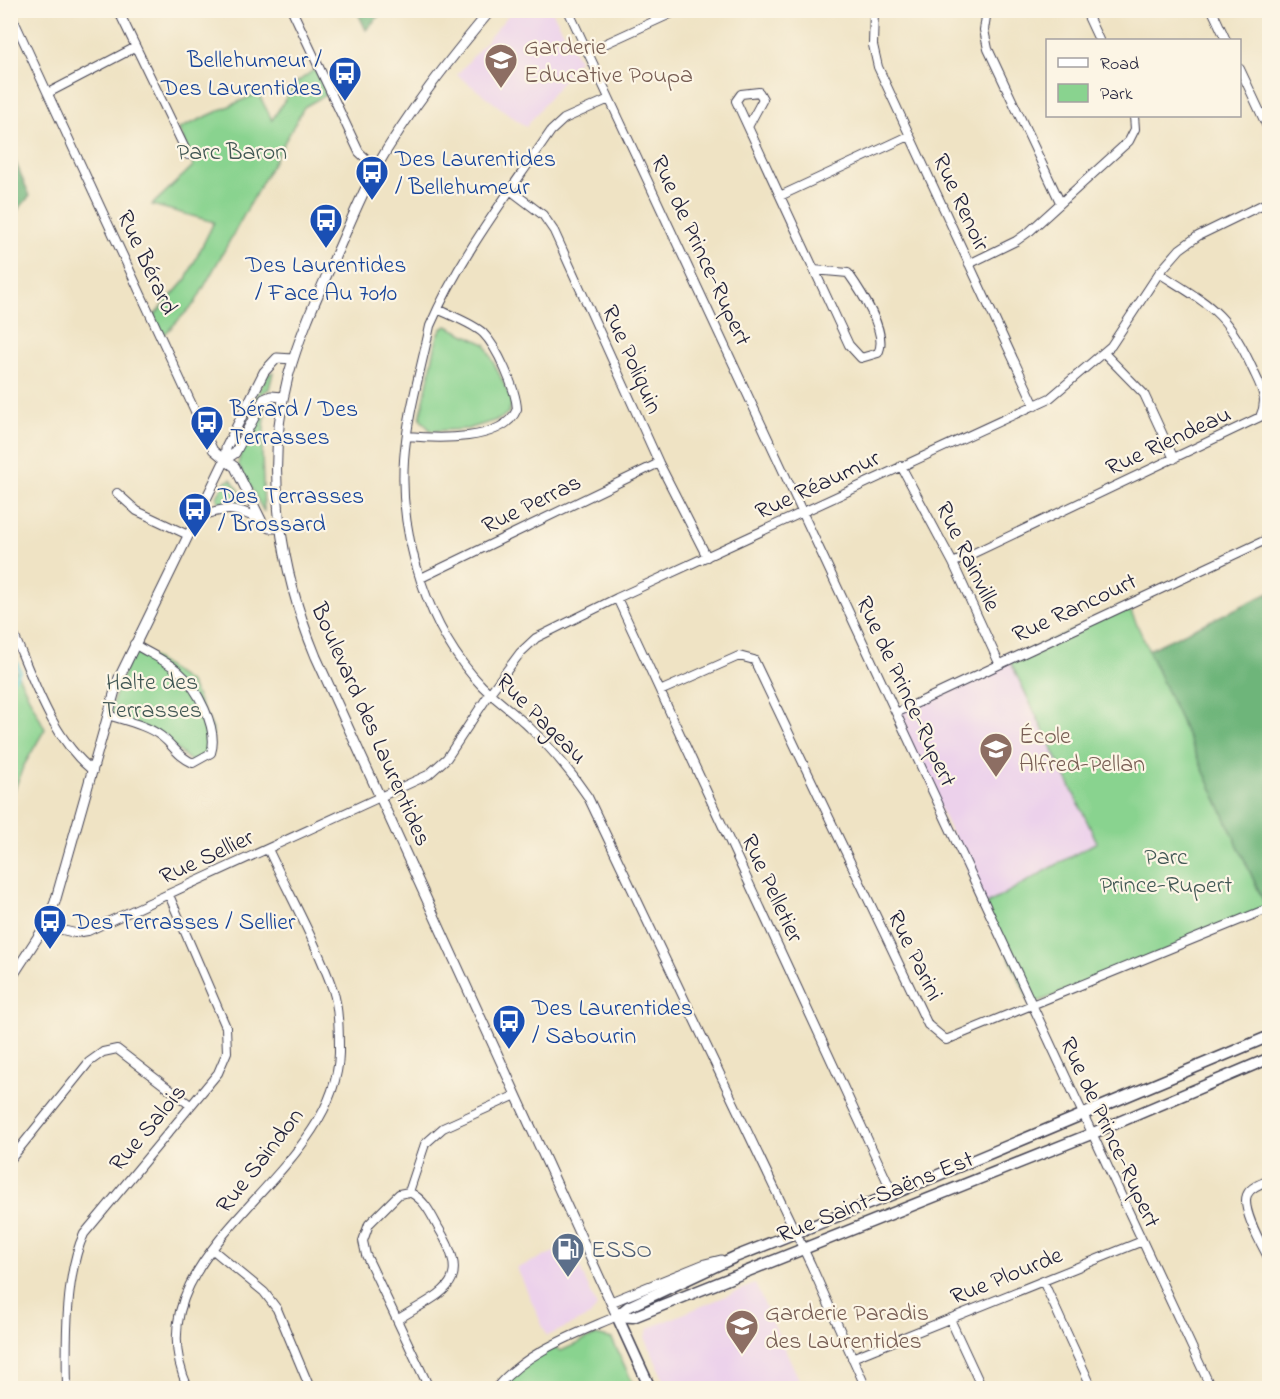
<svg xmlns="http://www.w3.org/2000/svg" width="1280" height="1399" font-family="'Indie Flower',sans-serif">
  <rect width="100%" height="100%" fill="#fcf5e5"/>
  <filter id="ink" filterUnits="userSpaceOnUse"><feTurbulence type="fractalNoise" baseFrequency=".0167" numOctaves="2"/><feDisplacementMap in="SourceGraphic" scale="12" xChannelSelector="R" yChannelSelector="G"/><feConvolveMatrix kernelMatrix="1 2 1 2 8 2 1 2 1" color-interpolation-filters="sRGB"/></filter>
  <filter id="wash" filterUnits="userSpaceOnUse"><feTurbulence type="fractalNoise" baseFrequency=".008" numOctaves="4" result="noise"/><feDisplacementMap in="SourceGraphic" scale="24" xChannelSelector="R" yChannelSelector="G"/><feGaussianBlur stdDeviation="1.35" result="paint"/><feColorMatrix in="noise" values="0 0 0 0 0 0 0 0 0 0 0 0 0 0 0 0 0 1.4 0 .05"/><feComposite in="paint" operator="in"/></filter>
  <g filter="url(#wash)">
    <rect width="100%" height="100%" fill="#efe3c4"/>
    <!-- built -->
    <path fill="#ecd1eb" d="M512,11H552L579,60L526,127L457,75Z
      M1009,659L1097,843L985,905L896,713Z
      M570,1245L597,1307L590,1316L547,1336L517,1268Z
      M755,1284L803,1388H667L645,1337L649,1328Z"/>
    <!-- green -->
    <path fill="#89d38f" stroke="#567a65" stroke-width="1.5" d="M315,69L327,94L304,107L195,303L163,336L154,316L186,279L214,222L152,205L193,166L179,129L258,93L272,120L295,84Z
      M447,326L485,344L512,401L509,412L500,419L468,429L431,431L420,419L437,338L441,329Z
      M273,372L269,389L262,393L235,443L234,439L268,374Z
      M266,404L262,454L264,512L238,464L241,452Z
      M231,479L243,496V502H218L217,497L224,483Z
      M1128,605L1267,909L1031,1005L985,905L1097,842L1009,659Z
      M134,644L190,683L213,729L211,753L193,763L162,737L108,715Z
      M11,661L45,729L23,767L11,799Z
      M596,1335L612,1339L635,1388H496L551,1344L561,1351Z"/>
    <!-- forest -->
    <path fill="#6eb57a" stroke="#486c5a" stroke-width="1.5" d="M357,11H383L366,30Z
      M11,152L30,196L11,217H10Z
      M1269,593V913L1148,650Z"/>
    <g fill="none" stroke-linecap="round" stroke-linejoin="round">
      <!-- stream -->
      <path stroke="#5bc7d4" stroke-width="3" d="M10,646L20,671L10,685"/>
    </g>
  </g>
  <g filter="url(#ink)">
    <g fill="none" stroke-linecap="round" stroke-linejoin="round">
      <defs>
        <path id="minor" d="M118,10L188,155
          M292,10L359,152L376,168
          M568,10L1211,1388
          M874,10L873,45L878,67L1035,406
          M987,10L984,30L988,49L1060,202
          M1085,10L1099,40
          M1212,10L1226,40
          M10,12L213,450L225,460
          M587,52L679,10
          M1240,69L1270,133
          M48,93L136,47
          M609,99L564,119L551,131C508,194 460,256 430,326C421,370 407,415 404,460C399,537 428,630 482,686C497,701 515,713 530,728C552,749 571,772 588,797L811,1265L866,1388
          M749,125L763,99L759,92L741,94L736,101L849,345L861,358L878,353C889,334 860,290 848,273L814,270
          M510,190L543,215L554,231L659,463L707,557
          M780,196L909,136
          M969,264L1016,241L1030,231L1129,141L1135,129L1134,116
          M1104,353L1144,394L1174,459
          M407,436C436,439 504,442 517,409C516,389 497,347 483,333C472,323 451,316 438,309
          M901,466L953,563L999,663
          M117,493L137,511L188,535
          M953,563L1260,417C1269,399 1261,387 1253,370C1227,312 1211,306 1159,273
          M421,578L659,463
          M617,598L893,1194
          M10,626C32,674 50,737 93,771
          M660,691L739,656L754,660L928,1025L946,1040L1267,909
          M896,713L1270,538
          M108,715C126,721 146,725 161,736C173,745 178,757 193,763L211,753C219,729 197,687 178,671C165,660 148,653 134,644
          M45,926L75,933L88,931L428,775L447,758L490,693L520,653L536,638L617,598L1050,398L1111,346L1159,273L1180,249L1198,236L1270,201
          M10,1160L89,1062L103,1052L117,1049L190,1105
          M1270,1180C1262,1183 1250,1187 1247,1195C1241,1210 1263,1247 1270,1261
          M213,1250L264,1292L277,1309L310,1388
          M1043,1281L1092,1388
          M950,1319L982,1388
          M397,1320L366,1255L363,1241L369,1224L399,1194L409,1192
          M852,1358L1140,1242
          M67,1388C66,1344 65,1274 84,1234L218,1073L227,1052L226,1027L169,895
          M188,1388C126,1251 336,1180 339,1053C339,1034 339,1008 333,990C316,942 290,896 268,849
          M429,1388L397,1320C444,1290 474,1286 438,1227C430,1212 424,1199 409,1192L425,1144L443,1128L516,1095
          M496,1388C527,1351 574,1335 617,1316"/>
        <path id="tertiary" d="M491,10C449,60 408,112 376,168C360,197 348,228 334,259C317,297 299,336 288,377C264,470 280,570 316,657L617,1316
          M225,460L235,453L264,399L271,396L283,397
          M225,460L235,467L263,524L269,528H280
          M197,517C225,507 234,506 261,520
          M10,980L45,926L55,902L118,680L225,460L226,448L264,372L277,358L293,359
          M611,1302L705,1264L721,1260"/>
        <path id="secondary" d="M617,1316L628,1307L735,1257L893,1194L1270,1036
          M617,1316L633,1317L1091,1134L1270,1058
          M617,1316L650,1388"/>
      </defs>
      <!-- minor casing -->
      <use href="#minor" stroke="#413f50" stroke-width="10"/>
      <!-- tertiary casing -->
      <use href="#tertiary" stroke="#413f50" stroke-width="11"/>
      <!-- secondary casing -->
      <use href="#secondary" stroke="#413f50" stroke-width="13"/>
      <!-- minor -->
      <use href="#minor" stroke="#fff" stroke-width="8"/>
      <!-- tertiary -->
      <use href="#tertiary" stroke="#fff" stroke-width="9"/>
      <!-- secondary -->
      <use href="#secondary" stroke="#fff" stroke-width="10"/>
    </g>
  </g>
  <!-- icons -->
  <defs>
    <symbol id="school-pin" viewBox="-11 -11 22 30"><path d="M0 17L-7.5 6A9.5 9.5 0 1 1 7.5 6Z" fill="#8d6e63" stroke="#fcf5e5"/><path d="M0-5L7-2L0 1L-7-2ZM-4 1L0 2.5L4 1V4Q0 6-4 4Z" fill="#fff"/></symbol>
    <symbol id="bus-pin" viewBox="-11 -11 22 30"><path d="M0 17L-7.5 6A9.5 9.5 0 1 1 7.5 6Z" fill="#1a4fb4" stroke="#fcf5e5"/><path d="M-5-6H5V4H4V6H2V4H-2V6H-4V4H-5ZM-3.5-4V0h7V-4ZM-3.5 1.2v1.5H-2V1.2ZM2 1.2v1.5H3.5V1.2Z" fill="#fff"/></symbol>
    <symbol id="fuel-pin" viewBox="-11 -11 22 30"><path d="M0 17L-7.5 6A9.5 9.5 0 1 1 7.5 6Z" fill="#5c6f8a" stroke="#fcf5e5"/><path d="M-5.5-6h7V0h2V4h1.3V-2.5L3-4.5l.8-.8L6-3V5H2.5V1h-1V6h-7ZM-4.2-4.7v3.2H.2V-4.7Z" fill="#fff"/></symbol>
  </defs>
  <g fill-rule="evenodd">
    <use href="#school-pin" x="482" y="41" width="38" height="52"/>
    <use href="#bus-pin" x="326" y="54" width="38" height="52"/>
    <use href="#bus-pin" x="353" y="153" width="38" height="52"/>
    <use href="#bus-pin" x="307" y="201" width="38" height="52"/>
    <use href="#bus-pin" x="188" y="403" width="38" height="52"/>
    <use href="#bus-pin" x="176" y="490" width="38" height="52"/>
    <use href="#school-pin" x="977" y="730" width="38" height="52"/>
    <use href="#bus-pin" x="31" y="902" width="38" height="52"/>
    <use href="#bus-pin" x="490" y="1002" width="38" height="52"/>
    <use href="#fuel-pin" x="549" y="1230" width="38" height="52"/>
    <use href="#school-pin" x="723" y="1307" width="38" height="52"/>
  </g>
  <g text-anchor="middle" stroke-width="4.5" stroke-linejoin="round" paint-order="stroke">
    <!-- education labels -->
    <g font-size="24" fill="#785e54" stroke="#fcf5e5" text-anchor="start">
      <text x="524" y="54">Garderie<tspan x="524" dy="28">Educative Poupa</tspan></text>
      <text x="1019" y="743">École<tspan x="1019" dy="28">Alfred-Pellan</tspan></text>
      <text x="765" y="1320">Garderie Paradis<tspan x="765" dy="28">des Laurentides</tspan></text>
    </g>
    <!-- transit labels -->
    <g font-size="24" fill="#164399" stroke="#fcf5e5" text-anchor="start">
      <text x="322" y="67" text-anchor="end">Bellehumeur /<tspan x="322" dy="28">Des Laurentides</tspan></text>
      <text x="395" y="166">Des Laurentides<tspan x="395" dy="28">/ Bellehumeur</tspan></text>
      <text x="326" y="272" text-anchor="middle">Des Laurentides<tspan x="326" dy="28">/ Face Au 7010</tspan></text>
      <text x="230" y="416">Bérard / Des<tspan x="230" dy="28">Terrasses</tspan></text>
      <text x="218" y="503">Des Terrasses<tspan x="218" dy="28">/ Brossard</tspan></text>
      <text x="73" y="929">Des Terrasses / Sellier</text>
      <text x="532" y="1015">Des Laurentides<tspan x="532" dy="28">/ Sabourin</tspan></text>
    </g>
    <!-- park labels -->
    <g font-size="24" fill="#415754" stroke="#fcf5e5">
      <text x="232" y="159">Parc Baron</text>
      <text x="152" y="689">Halte des<tspan x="152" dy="28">Terrasses</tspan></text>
      <text x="1166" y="864">Parc<tspan x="1166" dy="28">Prince-Rupert</tspan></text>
    </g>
    <!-- street labels -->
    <g font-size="24" fill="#22223b" stroke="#fcf5e5">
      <text transform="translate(962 202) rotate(65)" y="8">Rue Renoir</text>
      <text transform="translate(702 250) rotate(65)" y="8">Rue de Prince-Rupert</text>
      <text transform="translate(148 262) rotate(65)" y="8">Rue Bérard</text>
      <text transform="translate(633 359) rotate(66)" y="8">Rue Poliquin</text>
      <text transform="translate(1168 440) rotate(-25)" y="8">Rue Riendeau</text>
      <text transform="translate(817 484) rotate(-25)" y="8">Rue Réaumur</text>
      <text transform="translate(531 503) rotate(-26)" y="8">Rue Perras</text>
      <text transform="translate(969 556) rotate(64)" y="8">Rue Rainville</text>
      <text transform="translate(1074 607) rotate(-25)" y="8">Rue Rancourt</text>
      <text transform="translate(907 691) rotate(65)" y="8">Rue de Prince-Rupert</text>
      <text transform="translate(542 718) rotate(45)" y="8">Rue Pageau</text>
      <text transform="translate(372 724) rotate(66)" y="8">Boulevard des Laurentides</text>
      <text transform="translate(206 856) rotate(-25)" y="8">Rue Sellier</text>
      <text transform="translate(773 888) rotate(65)" y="8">Rue Pelletier</text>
      <text transform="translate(916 955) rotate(64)" y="8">Rue Parini</text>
      <text transform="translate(147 1127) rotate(-50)" y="8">Rue Salois</text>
      <text transform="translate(1111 1132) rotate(65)" y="8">Rue de Prince-Rupert</text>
      <text transform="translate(259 1160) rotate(-52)" y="8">Rue Saindon</text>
      <text transform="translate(875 1196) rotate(-22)" y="8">Rue Saint-Saëns Est</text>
      <text transform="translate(1006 1275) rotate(-22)" y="8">Rue Plourde</text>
    </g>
    <!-- service labels -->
    <g font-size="24" fill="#4e5e75" stroke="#fcf5e5" text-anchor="start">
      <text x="591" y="1257">ESSO</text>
    </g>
  </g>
  <!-- margin -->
  <rect width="1280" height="1399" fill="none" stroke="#fcf5e5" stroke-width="36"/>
  <!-- legend -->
  <rect x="1046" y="39" width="195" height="78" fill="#fcf5e5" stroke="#a5a1a1" stroke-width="1.5"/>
  <rect x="1058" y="58" width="30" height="9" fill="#ffffff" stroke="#a5a1a1" stroke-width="1.5"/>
  <text x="1100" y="69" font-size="18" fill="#22223b">Road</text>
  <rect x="1058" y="84" width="30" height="18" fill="#89d38f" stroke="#a5a1a1" stroke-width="1.5"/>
  <text x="1100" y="99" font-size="18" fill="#22223b">Park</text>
</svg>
